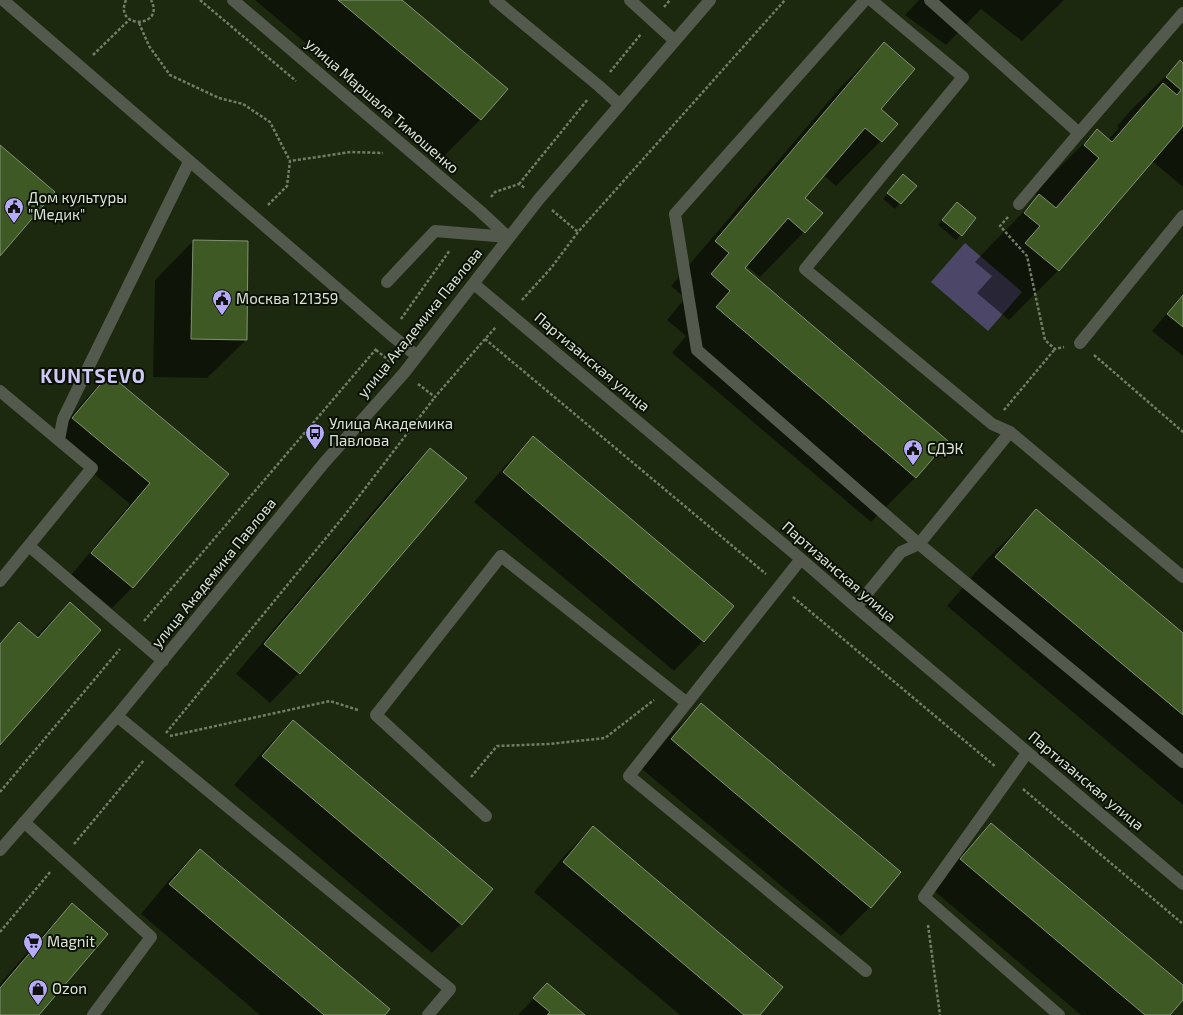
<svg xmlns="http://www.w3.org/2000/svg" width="1183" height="1015" font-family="'Exo 2',sans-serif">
  <rect width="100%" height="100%" fill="#1c290f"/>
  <!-- green -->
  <path fill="#4c4768" d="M965,243L1022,292L988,331L931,282Z"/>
  <!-- shadow -->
  <path fill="#0007" d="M255,0H400L506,89L480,120L442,158Z
    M919,0H1064L1022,41L981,9L946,45L905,15Z
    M884,44L880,109L881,141L836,186L823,175L804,198V232L760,277L746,265L744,268L916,477L871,522L672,353L686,336L667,320L685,298L671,286L840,88Z
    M1180,62L1183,64V187L1152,161L1058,271L1009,320L977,293L992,276L975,262L991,245L1038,197L1035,194L1048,179L1097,130L1108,140L1119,128L1117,126L1131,110Z
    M899,181L915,186L895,209L883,199Z
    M952,209L975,218L956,240L938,225Z
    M193,241L246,340L207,378L153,377L155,280Z
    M1183,294V356L1152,331Z
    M109,375L228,474L132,588L112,608L71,575L130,504L52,439L88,396Z
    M533,437L733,606L703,641L674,671L474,502L504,467Z
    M431,449L465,478L299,673L270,703L236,674L401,478Z
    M1036,511L1183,634V805L947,606L987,559Z
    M70,603L0,744V643L20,624L35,637Z
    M701,704L870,907L841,936L642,769L672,733Z
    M293,721L461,924L432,953L234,785L264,750Z
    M991,824L1183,987V999L1169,1015H1081L932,889L962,854Z
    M593,827L758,1015H680L534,892L564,856Z
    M200,850L384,1015H260L141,914L170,879Z
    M72,905L38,1015H0V984L43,934Z
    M547,984L584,1015H518Z"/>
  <!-- building -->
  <path fill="#3f5925" stroke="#829374" d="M338,0H402L508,89L481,120Z
    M884,42L915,69L881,109L898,124L882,142L865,128L805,198L823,213L805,233L788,218L745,268L948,441L916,478L716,307L730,291L711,274L729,253L715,241Z
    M1180,60L1183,63V126L1059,271L1025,243L1040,226L1024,213L1039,194L1056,208L1099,158L1084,145L1097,129L1112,142L1163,83L1177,95L1181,90L1166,77Z
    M0,145L55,192L0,256Z
    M903,174L917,186L901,204L887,193Z
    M957,202L976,218L962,236L942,220Z
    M193,240L248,241L247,340L191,339Z
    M1183,295V327L1167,314Z
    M109,374L229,474L133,588L91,553L150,483L72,418Z
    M533,436L734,606L704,642L503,472Z
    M430,448L467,478L300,674L264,644Z
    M1036,509L1183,633V715L995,557Z
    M70,602L101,630L0,745V644L19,622L38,638Z
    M701,703L901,872L871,908L671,739Z
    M293,720L493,889L462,925L262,756Z
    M991,823L1183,985V1000L1170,1015H1145L960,859Z
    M593,826L783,987L760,1015H744L563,862Z
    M200,849L390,1009L385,1015H324L169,884Z
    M72,903L108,934L39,1015H0V988Z
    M547,983L585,1015H547L550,1012L533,998Z"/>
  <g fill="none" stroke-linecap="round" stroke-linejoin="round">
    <!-- path -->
    <path stroke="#727d67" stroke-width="2.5" stroke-dasharray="3 2" stroke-linecap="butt" d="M126,0C113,30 166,28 151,0
      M200,0L296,81
      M664,7L670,0
      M139,23L149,46L170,75L219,98L243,104L270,122L290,161
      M93,55L130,19
      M610,72L641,34
      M519,184L588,99
      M491,197L495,192L519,184L525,188
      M268,205L287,186L290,161L351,152L383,153
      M552,210L578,232
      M1008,217L1000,226L1027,256L1045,340L1055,349L1064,347
      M522,300L551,268L578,232L785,0
      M401,319L450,250
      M485,339L766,574
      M376,350L391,362
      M1094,355L1183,432
      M418,384L435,397L485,339L496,327
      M1004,410L1055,349
      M793,597L996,767
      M144,621L377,348
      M166,733L344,516L435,397
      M170,736L330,701L358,710
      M471,777L497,746L549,744L605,738L654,700
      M1023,789L1183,924
      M0,792L120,649
      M74,844L144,760
      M928,925L940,1015
      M0,932L51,871"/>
    <!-- minor -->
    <path stroke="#535a4d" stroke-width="12" d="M3,0L390,334L417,356
      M233,0L480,211L508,237
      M495,0L599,86L620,105
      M630,0L675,41
      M865,0L675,214L697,350L919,544L1183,762
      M871,0L963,77L805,269L992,424L1010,432L1183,577
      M930,0L1079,133L1183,13
      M1019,204L1079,133
      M387,282L435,231L508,237
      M474,284L801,559L856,607L1183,884
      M1080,343L1183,216
      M0,391L92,468L0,581
      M59,440L63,419L189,162
      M29,546L163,661
      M801,559L629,776L866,971
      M856,607L901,552L919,544L1010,432
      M117,716L450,989L428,1015
      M1027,753L924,897L1059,1015
      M486,816L376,715L501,556L687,703
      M24,822L151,937L93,1015
      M0,850L117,716L324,463L404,373L539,199L710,0"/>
  </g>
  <!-- icons -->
  <defs>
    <symbol id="civic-pin" viewBox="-11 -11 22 30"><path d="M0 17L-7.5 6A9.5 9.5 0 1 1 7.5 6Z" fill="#b6abf8" stroke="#0a1005"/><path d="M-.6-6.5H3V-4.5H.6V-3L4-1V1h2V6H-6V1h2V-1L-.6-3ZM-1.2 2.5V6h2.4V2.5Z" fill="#111"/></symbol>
    <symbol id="bus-pin" viewBox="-11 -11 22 30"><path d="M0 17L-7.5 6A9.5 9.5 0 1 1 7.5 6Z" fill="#b6abf8" stroke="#0a1005"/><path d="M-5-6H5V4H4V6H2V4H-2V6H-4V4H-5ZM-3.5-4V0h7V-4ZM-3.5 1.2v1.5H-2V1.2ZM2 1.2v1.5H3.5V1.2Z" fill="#111"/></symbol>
    <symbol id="supermarket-pin" viewBox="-11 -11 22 30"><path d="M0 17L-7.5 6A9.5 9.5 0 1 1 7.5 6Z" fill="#b6abf8" stroke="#0a1005"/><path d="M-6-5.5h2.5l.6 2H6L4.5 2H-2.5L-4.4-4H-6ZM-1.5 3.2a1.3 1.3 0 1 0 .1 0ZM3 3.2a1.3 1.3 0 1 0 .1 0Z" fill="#111"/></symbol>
    <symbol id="shop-pin" viewBox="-11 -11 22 30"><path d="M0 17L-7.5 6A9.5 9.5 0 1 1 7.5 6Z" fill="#b6abf8" stroke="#0a1005"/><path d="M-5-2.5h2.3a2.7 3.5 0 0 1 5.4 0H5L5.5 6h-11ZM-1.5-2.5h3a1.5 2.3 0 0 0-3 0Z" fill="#111"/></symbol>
  </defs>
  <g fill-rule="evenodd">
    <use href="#civic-pin" x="3" y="196" width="22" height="30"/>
    <use href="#civic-pin" x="211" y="288" width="22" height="30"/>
    <use href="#bus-pin" x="304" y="422" width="22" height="30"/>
    <use href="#civic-pin" x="902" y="438" width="22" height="30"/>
    <use href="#supermarket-pin" x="22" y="931" width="22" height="30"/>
    <use href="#shop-pin" x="27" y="978" width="22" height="30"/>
  </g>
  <g text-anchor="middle" stroke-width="4" stroke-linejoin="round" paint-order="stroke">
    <!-- street labels -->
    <g font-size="15" fill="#dbe4d4" stroke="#0a1005">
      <text transform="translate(382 106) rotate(41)" y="5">улица Маршала Тимошенко</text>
      <text transform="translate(420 323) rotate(-51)" y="5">улица Академика Павлова</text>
      <text transform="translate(592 362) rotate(40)" y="5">Партизанская улица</text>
      <text transform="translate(839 572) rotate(41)" y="5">Партизанская улица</text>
      <text transform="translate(214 573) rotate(-51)" y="5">улица Академика Павлова</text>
      <text transform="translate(1086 781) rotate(40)" y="5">Партизанская улица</text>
    </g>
    <!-- poi labels -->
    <g font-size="15" fill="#dbe4d4" stroke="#0a1005" text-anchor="start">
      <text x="28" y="203">Дом культуры<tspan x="28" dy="17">"Медик"</tspan></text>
      <text x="236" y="304">Москва 121359</text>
      <text x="329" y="429">Улица Академика<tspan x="329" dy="17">Павлова</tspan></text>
      <text x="927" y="454">СДЭК</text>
      <text x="47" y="947">Magnit</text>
      <text x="52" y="994">Ozon</text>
    </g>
    <!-- district labels -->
    <g font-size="19" font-weight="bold" letter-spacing="1" fill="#cec9f4" stroke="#0a1005">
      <text x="93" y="383">KUNTSEVO</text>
    </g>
  </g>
</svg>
